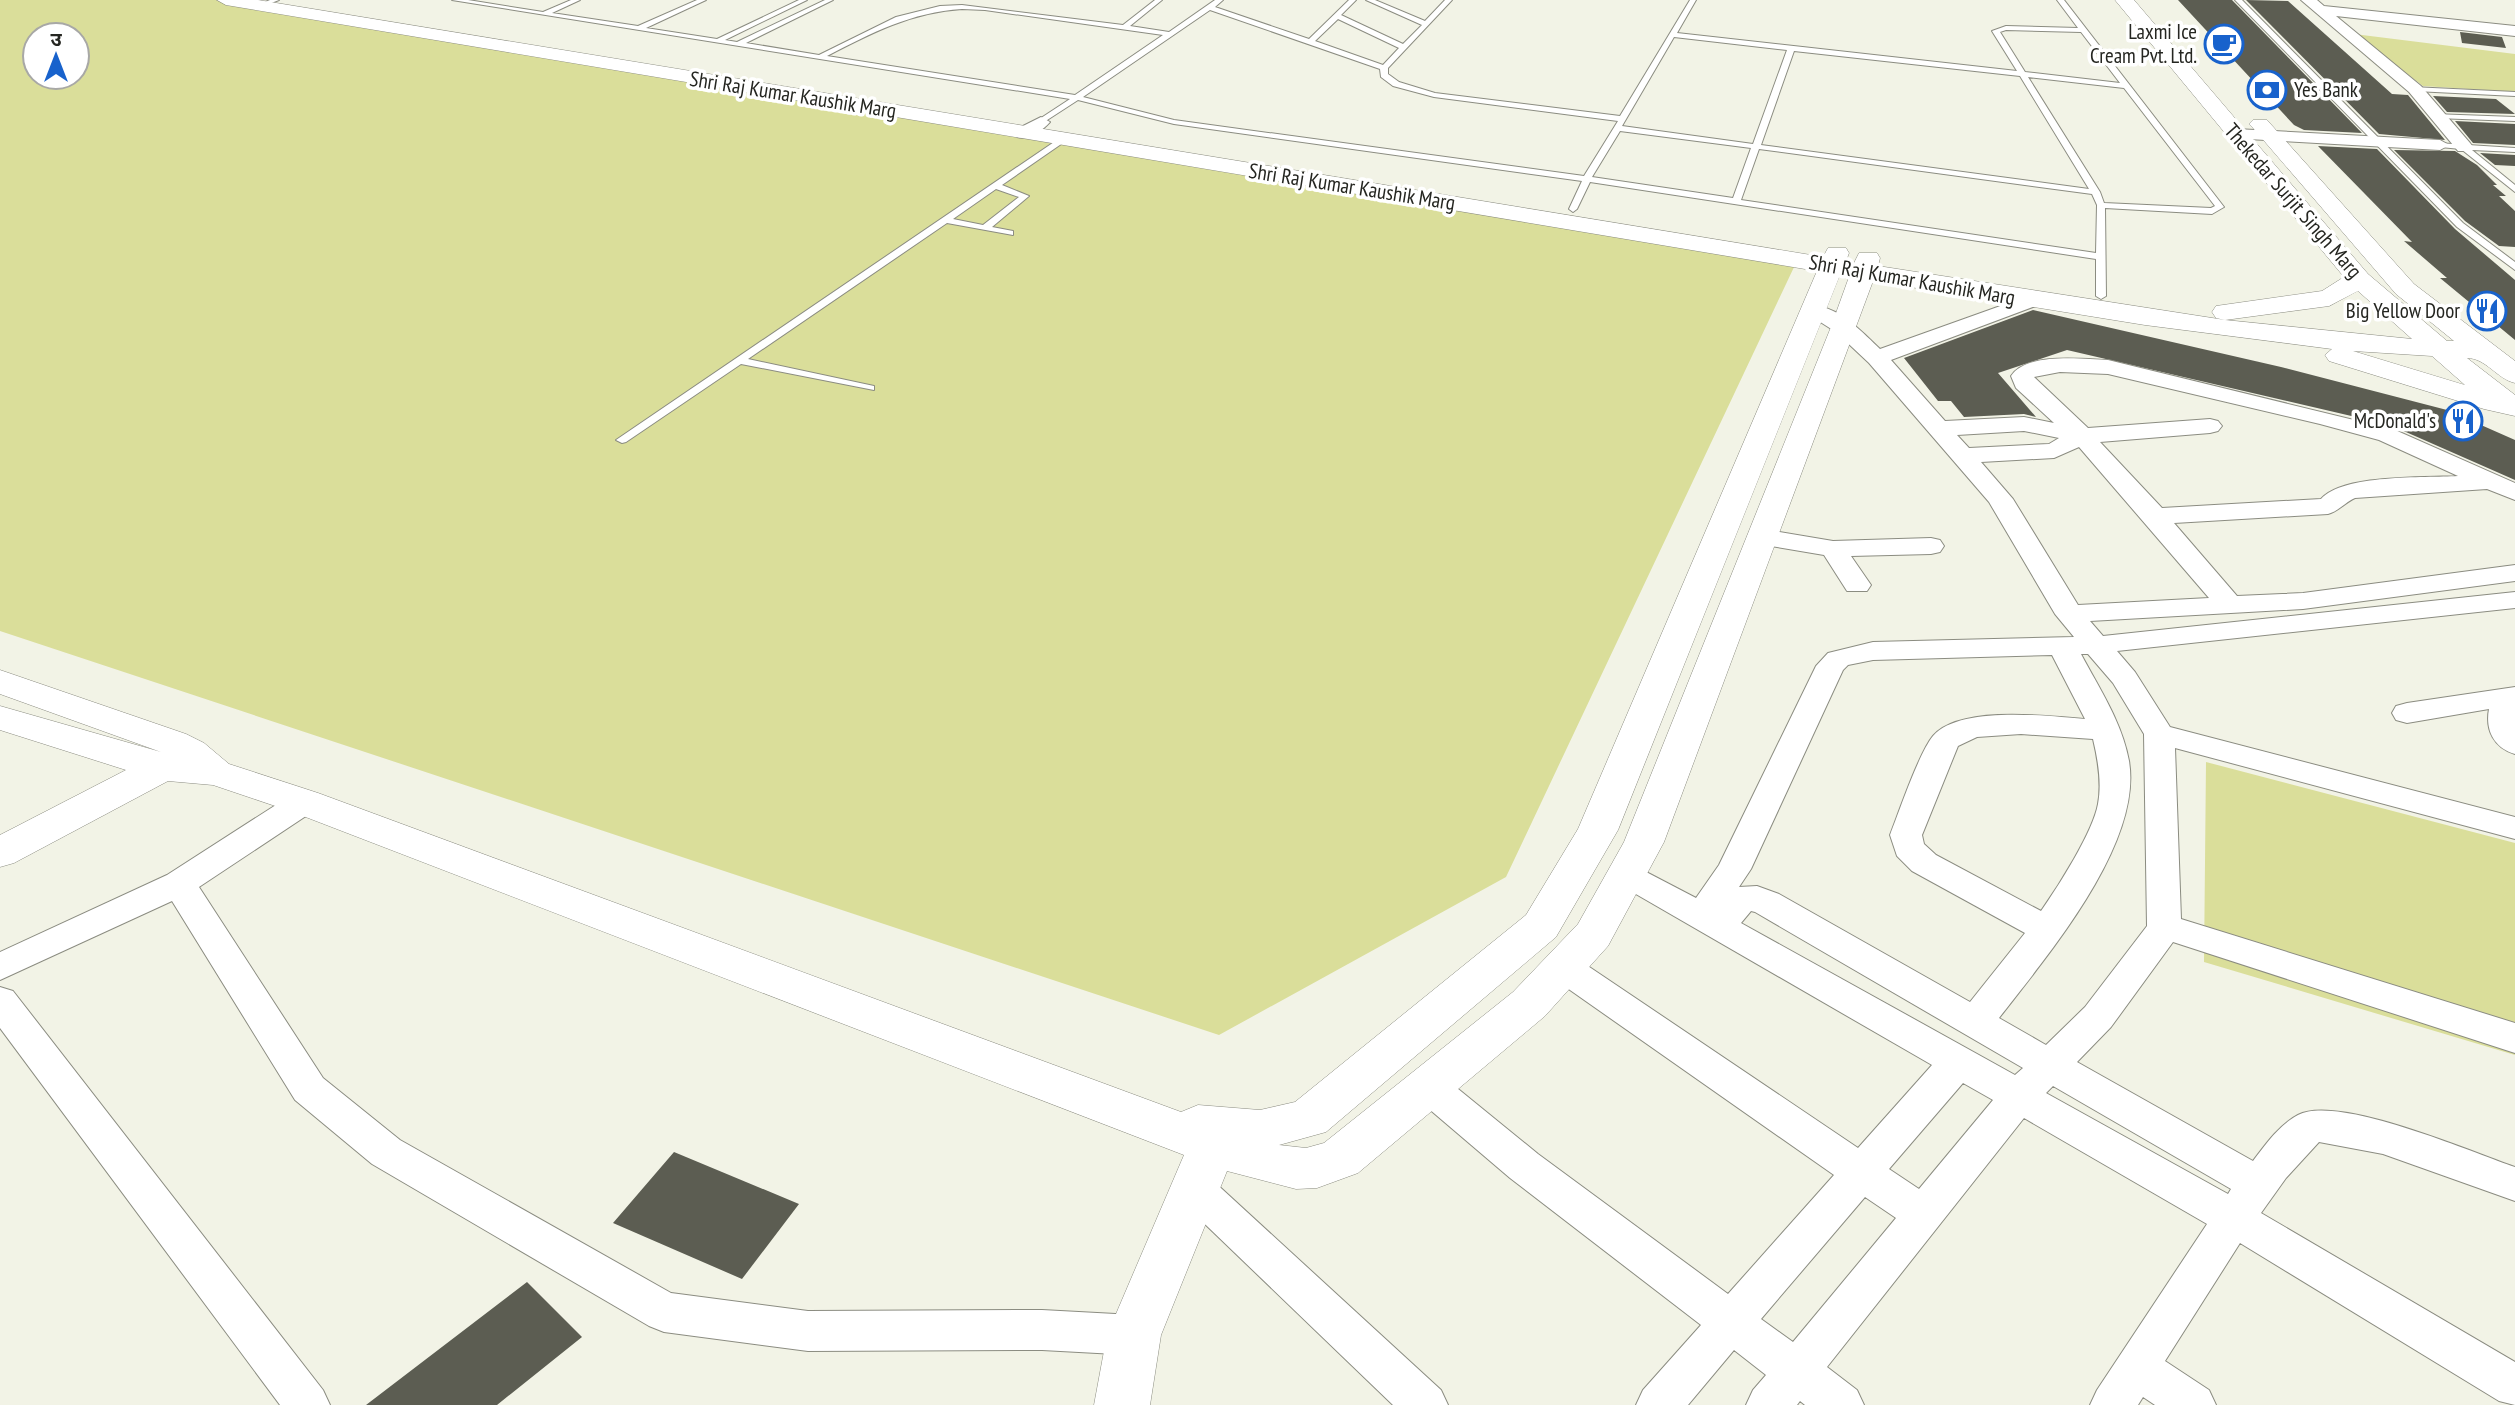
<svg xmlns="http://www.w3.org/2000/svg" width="2515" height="1405" font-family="'PT Sans Narrow','Noto Sans Devanagari',sans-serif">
  <rect width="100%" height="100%" fill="#f2f3e6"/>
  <!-- green -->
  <path fill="#dade9a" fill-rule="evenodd" d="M0,0H222L1795,265L1506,877L1219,1035L0,631ZM35,35H77V77H35Z
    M2354,34L2515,54V92L2423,86Z
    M2206,762L2515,843V1055L2204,962Z"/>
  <!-- building -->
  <path fill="#5c5d52" d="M2178,0H2232L2362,133L2304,130L2294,125Z
    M2246,0L2288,1L2392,94L2408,95L2445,140L2379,134Z
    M2460,32L2502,37L2506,48L2462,43Z
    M2433,96L2496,99L2515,114L2447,112Z
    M2455,121L2515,124V145L2473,143Z
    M2318,146L2377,149L2455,229L2515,280V340L2440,278H2447L2404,241L2412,242Z
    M2394,150L2455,151L2477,165L2497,185H2493L2506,196H2499L2515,211V247L2499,246L2465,221Z
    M2480,153L2515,155V166L2495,165Z
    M2033,310L2281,367L2447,410L2515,440V480L2390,425L2067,350L1998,373L2036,417L2024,414L1964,417L1951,401H1938L1904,358Z
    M674,1152L799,1204L742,1279L613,1223Z
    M527,1282L582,1337L497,1405H366Z"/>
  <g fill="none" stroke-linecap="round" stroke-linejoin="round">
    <defs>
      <path id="service" d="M270,0H279L261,7L256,6Z
        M452,0H468L543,12L571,0H580L552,13L638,26L697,0H706L646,28L717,39L799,0H807L725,40L737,42L825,0H833L746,43L819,55L896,17L940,6L962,5L1123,25L1155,0H1162L1130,26L1169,32L1215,0H1223L1215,7L1309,39L1349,0H1356L1341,15L1403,44L1422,25L1366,0H1375L1425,21L1445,0H1452L1388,68V74L1399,82L1435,93L1620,116L1690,0H1696L1677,33L2017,71L1992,31L2006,26L2078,28L2057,0H2064L2224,207L2212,214L2105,208L2106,296L2101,299L2096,296V259L1590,182L1577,209L1573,212L1569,209L1582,181L1174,124L1078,100L1041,124L1037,122L1038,120L1070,99ZM962,9L985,10L1163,35L1075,95L827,56C871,33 912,12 962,9ZM1210,10L1380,69L1381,77L1393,86L1434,97L1618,121L1584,176L1174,120L1083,97ZM1338,19L1399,48L1383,65L1315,41ZM2006,30L2081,32L2120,83L2025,72L2000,32ZM1674,37L1787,50L1753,144L1622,126ZM1794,51L2020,76L2089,189L1761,145ZM2028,77L2124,88L2215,206L2211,208L2104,203L2100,192ZM1620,131L1751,148L1733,198L1592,177ZM1759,149L2092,194L2097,205L2096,253L1741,200Z
        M2235,0H2242L2463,223L2515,262V270L2457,227Z
        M2412,87L2515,92V96L2415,91H2412Z
        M2433,114L2515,117V121L2436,118H2433Z
        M1060,138L1067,140L1002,185L1029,196L992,227L1013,231V235L947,223L748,359L874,386V390L741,364L626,442L622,443L616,440ZM996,189L1019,197L983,225L953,219Z
        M2437,143L2515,148V152L2472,150L2515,185V192L2461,149L2440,147L2436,145Z"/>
      <path id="minor" d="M2301,0H2317L2324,6L2515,26V36L2336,16L2421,86L2470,143L2473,147L2470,151H2458L2409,92Z
        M1041,117L1050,122C1042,131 1029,140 1017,137L1014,133L1017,129Z
        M2236,129L2440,140L2449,145L2440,150L2230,138L2227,134Z
        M2034,294L2041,296L2044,300L2041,304L1891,360L1945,421L2024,417L2054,423L2016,388L2011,376C2027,352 2082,359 2108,360L2395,430L2515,483V500L2487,489L2355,498C2344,503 2339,511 2328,514L2174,523L2237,596L2303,593L2515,565V581L2303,609L2090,621L2103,636L2515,592V608L2117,651L2135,672L2170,727L2515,817V839L2175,748L2181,919L2515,1023V1053L2173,942L2111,1027L2077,1062L2253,1161C2265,1145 2279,1125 2298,1115C2337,1094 2471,1152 2515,1167V1201L2383,1154L2319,1142L2286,1178L2261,1213L2515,1362V1405L2499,1401L2240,1243L2165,1361L2209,1390L2216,1405H2155L2143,1397L2138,1405H2090L2097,1390L2207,1224L2024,1118L1827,1367L1857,1390L1864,1405H1805L1800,1401L1797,1405H1746L1753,1390L1766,1375L1734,1350L1688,1405H1636L1643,1390L1701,1325L1510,1178L1415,1097L1409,1086L1415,1075L1428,1071L1441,1075L1538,1154L1728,1294L1834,1175L1550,976L1545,967L1550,958L1563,954L1576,958L1858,1148L1932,1065L1615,882L1610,874L1615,866L1627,862L1696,898L1719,865L1816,666L1828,653L1873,642L2074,637L2055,614L1989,502L1869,363L1836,332L1803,311L1807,307C1833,300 1863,333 1880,349ZM2060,372L2108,374L2320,424L2379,440L2458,476C2424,478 2343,474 2321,499L2162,508L2100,442L2210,433L2218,431L2222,426L2218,421L2210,419L2088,428L2034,377ZM2024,431L2059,438L2049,444L1969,448L1957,435ZM2079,447L2209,598L2078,605L2013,499L1981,462L2054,458ZM2081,654H2088L2113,683L2144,734L2147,926L2085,1007L2046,1045L1999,1018C2047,956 2143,844 2129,761C2122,722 2099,688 2081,654ZM2052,655L2085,719C2049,716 1959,705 1933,736C1919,753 1899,812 1890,835L1897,856L1912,871L2025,933L1970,1002L1779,894L1757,886L1739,887L1751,869L1843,670L1848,665L1873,660ZM2021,734L2093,739C2098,760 2102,783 2098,804C2093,832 2058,887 2041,911L1936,855L1924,844L1922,835L1958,746L1977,737ZM1751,911L1755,912L2023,1068L2015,1075L1741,923ZM1963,1083L1993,1100L1919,1189L1889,1169ZM2053,1086L2231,1189L2228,1194L2046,1093ZM1865,1197L1896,1218L1793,1342L1761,1319Z
        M1762,529L1833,541L1931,538L1940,540L1944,546L1940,552L1931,554L1851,556L1871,585L1867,591H1847L1824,555L1753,543L1749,537L1753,531Z
        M2515,687V754C2494,748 2485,730 2489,709L2407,723L2396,720L2392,713L2396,706L2407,703Z
        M304,791L315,794L320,802L315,810L199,887L323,1078L400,1140L671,1293L808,1311L1042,1310L1134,1315L1149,1321L1156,1335L1149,1349L1134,1355L1042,1350L808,1351L664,1332L649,1326L372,1164L295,1100L172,901L0,980V952L167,875L293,794Z
        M0,987L13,991L323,1390L330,1405H280L0,1028Z
        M1196,1173L1210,1178L1441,1390L1448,1405H1393L1182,1202L1176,1190L1182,1178Z"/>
      <path id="tertiary" d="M217,0H258L1823,257L1828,248H1846L1849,253L1846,261L1854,263L1859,253H1877L1880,258L1878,266L2225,320L2216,318L2212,312L2216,306L2322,291L2344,277L2115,0H2134L2368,274L2447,341H2454L2396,294L2253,128L2249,124L2253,120H2267L2414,284L2515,361V383C2497,379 2486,358 2467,358L2515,395V416L2484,409L2329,361L2325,355L2332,349L2145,325L1873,281L1664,842L1608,946L1545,1016L1358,1173L1317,1188L1296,1189L1227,1171L1161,1335L1150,1405H1094L1107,1335L1184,1155L290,811L213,785L168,781L14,863L0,867V835L126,770L0,730V706L161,752L0,694V670L186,734L204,743L229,764L318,793L1181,1112L1198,1105L1260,1110L1295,1102L1526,915L1578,829L1817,271L226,5ZM1840,275L1849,277L1831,327L1624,842L1578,924L1513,992L1324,1143L1306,1148L1279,1145L1326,1132L1556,937L1618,830ZM2358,291L2412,339L2225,320L2329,306ZM2353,351L2432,356L2465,385Z"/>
    </defs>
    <!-- service casing -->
    <use href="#service" stroke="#8b8c81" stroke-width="2"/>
    <!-- minor casing -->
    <use href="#minor" stroke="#8b8c81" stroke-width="2"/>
    <!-- tertiary casing -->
    <use href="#tertiary" stroke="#8b8c81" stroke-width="1"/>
    <!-- service -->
    <use href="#service" fill="#fff" fill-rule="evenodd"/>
    <!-- minor -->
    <use href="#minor" fill="#fff" fill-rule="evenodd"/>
    <!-- tertiary -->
    <use href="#tertiary" fill="#fff" fill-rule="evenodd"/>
  </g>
  <!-- icons -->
  <defs>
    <symbol id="cafe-ring" viewBox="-11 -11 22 22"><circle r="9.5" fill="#fff" stroke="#1862cc" stroke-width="1.5"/><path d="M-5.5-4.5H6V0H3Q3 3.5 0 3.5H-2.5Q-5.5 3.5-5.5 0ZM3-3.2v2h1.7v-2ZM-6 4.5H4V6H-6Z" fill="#1862cc"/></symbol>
    <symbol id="bank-ring" viewBox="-11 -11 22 22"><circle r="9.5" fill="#fff" stroke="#1862cc" stroke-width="1.5"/><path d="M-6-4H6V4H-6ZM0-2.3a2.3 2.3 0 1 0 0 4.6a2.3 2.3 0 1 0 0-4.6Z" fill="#1862cc"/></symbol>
    <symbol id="restaurant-ring" viewBox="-11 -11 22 22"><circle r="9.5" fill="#fff" stroke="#1862cc" stroke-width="1.5"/><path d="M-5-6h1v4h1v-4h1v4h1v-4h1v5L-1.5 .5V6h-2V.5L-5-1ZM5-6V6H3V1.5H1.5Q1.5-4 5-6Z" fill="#1862cc"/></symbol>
  </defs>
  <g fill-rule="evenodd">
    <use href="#cafe-ring" x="2202" y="22" width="44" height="44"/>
    <use href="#bank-ring" x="2245" y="68" width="44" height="44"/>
    <use href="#restaurant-ring" x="2465" y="289" width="44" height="44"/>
    <use href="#restaurant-ring" x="2441" y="399" width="44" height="44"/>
  </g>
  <g text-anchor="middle" stroke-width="7" stroke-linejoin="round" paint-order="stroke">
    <!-- far-poi labels -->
    <g font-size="21" fill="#252621" stroke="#fff" text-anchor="end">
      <text x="2197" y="39">Laxmi Ice<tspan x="2197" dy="24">Cream Pvt. Ltd.</tspan></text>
      <text x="2294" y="97" text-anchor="start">Yes Bank</text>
      <text x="2460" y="318">Big Yellow Door</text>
      <text x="2436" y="428">McDonald's</text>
    </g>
    <!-- far-street labels -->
    <g font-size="21" fill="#252621" stroke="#fff">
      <text transform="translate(793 95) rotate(9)" y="7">Shri Raj Kumar Kaushik Marg</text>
      <text transform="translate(1352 187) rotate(9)" y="7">Shri Raj Kumar Kaushik Marg</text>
      <text transform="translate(2293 201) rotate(49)" y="7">Thekedar Surjit Singh Marg</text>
      <text transform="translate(1912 280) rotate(10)" y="7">Shri Raj Kumar Kaushik Marg</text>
    </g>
  </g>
  <!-- north arrow -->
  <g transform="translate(56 56)"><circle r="33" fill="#ffffff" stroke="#a8a8a6" stroke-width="2"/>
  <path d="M0-5L12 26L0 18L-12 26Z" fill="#1862cc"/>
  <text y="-10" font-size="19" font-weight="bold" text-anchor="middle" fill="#252621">उ</text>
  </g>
</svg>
